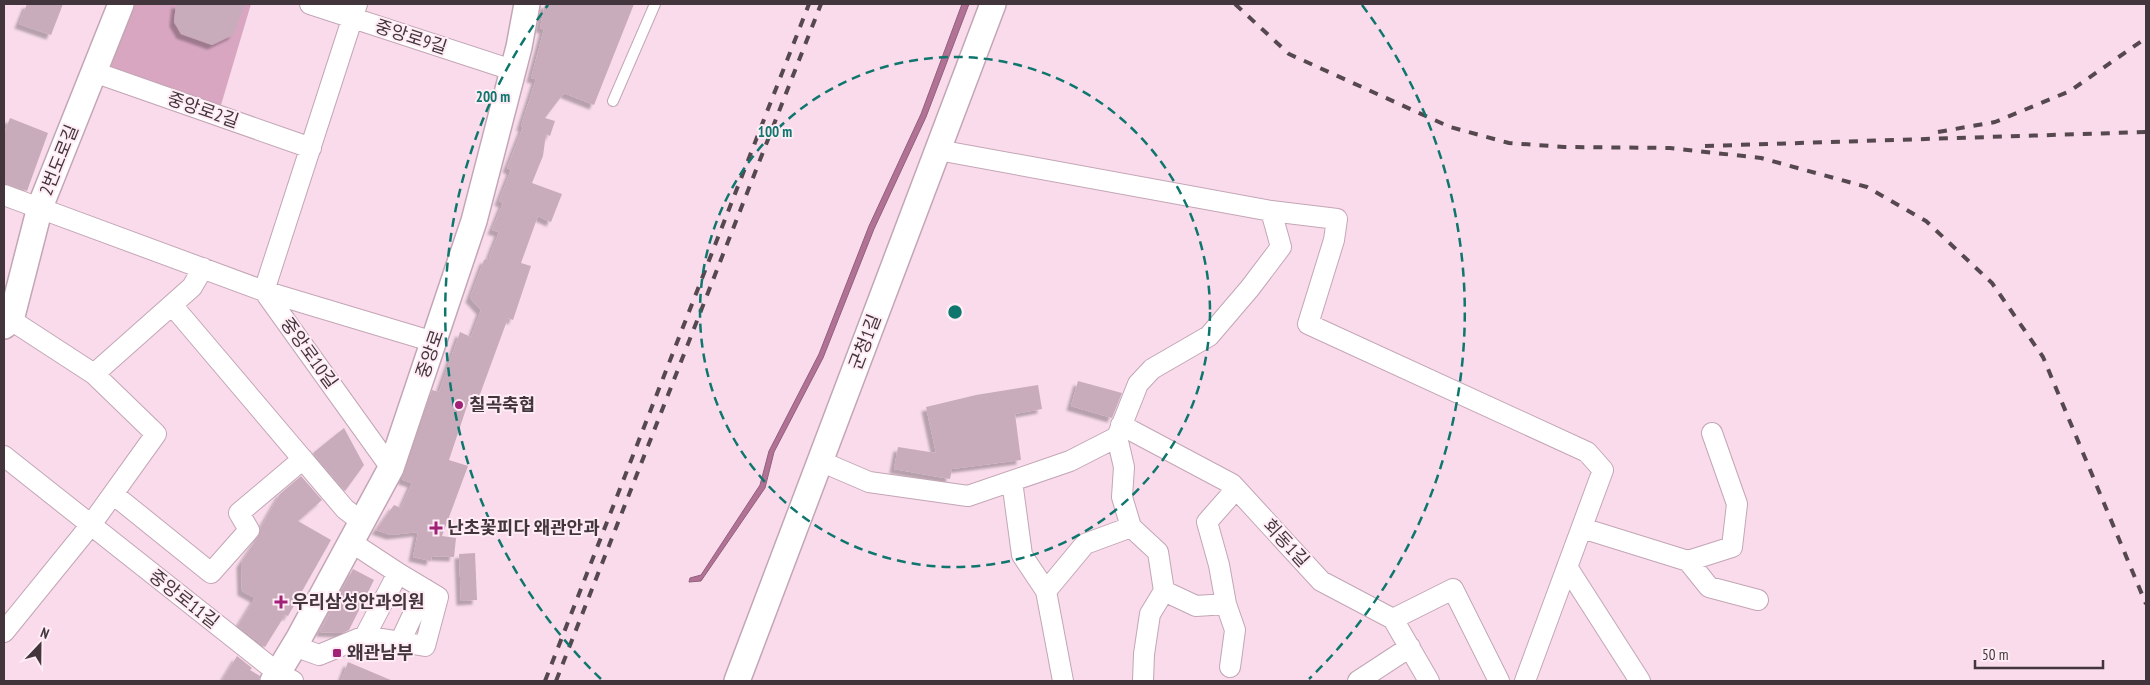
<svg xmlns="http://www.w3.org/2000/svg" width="2150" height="685" font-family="'PT Sans Narrow','Noto Sans KR',sans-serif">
  <defs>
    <filter id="shadow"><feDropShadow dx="-4.5" dy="4.5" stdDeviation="1" flood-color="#0004"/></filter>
  </defs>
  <rect width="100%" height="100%" fill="#f9dbeb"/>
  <!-- green -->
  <path fill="#d8a6c1" d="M120,4H251L218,115L94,72Z"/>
  <!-- water -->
  <path fill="#b27296" stroke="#90607b" d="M962,4H969L926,117L874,229L823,358L774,452L765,488L701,581L689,582L690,578L701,575L760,485L769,451L819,354L869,226L921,114Z"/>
  <!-- building -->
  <path fill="#c9acbb" filter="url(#shadow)" d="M27,4H63L51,35L19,24Z
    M176,4H245L233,35L212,45L181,34L174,22Z
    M545,4H634L594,105L564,93L545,118L555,121L550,136L546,134L543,156L532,183L562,194L551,222L538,216L521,263L531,266L513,320L508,318L479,397L471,394L449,460L468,466L442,536L456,538L454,557L432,556L431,561L413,557L418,532L391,535L376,530L394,505L401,508L412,483L403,480L402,477L432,390L439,392L460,332L471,337L481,310L470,298L484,260L489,258L499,232L492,230L503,203L499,201L511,170L507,168L523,127L521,126L536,79L531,78L544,29L540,28Z
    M10,118L48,133L27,191L4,183V133Z
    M1078,381L1122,393L1112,418L1071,406Z
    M1038,385L1042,409L1015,414L1021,460L952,469L950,479L894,469L898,447L936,453L926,407L976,395Z
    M344,428L364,465L345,491L313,453Z
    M301,476L322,500L298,521L331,540L288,616L285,615L265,647L238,626L255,598L242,591L241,563L258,537L260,529L280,494Z
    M475,553L477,600L461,601L459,554Z
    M353,569L374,580L349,630L342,633L320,632Z
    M237,656L252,668L250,670L260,676L259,681H222Z
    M348,662L393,681H341Z"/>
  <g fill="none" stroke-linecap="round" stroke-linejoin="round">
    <defs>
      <path id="service" d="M613,101L655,4"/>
      <path id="minor" d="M310,4L512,70
        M94,72L311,148
        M4,195L264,291L434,342
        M1271,211L1337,219L1334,240L1308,324L1587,452L1603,470L1525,681
        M264,291L357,4
        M264,291L391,468
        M172,305L345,509L362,522
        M94,374L192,287L203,268
        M1121,425L1232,484L1321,581L1393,619L1429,681
        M1117,437L1124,467L1122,497L1131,527L1158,552L1164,591L1150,614L1144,654L1143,681
        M4,456L278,673L293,681
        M820,461L869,482L968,496L1070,461L1117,437L1138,384L1152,369L1209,336L1250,288L1281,247L1271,211L938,150
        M1012,481L1022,555L1046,591L1063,681
        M113,494L211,573L249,530L239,513L303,459
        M1582,528L1688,561L1732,547L1737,504L1712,433
        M1688,561L1709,587L1758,600
        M1567,567L1640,681
        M1046,591L1085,544L1131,527
        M1164,591L1196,606L1226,604
        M1393,619L1453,589L1499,681
        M4,632L90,526L156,434L94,374L11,320
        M365,636L425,646L438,597L398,573
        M400,642L425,589
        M294,646L319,655L365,636L398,573L351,542
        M1230,667L1235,630L1226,604L1219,565L1207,522L1236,489
        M1358,681L1410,647"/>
      <path id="tertiary" d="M4,326L11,320L40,207L121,4
        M273,681L299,638L391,468L474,221L519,47L527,4
        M737,681L993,4"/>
    </defs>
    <!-- service casing -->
    <use href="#service" stroke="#c3a6b5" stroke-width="12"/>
    <!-- minor casing -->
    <use href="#minor" stroke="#c3a6b5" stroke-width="22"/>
    <!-- tertiary casing -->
    <use href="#tertiary" stroke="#c3a6b5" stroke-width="28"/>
    <!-- service -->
    <use href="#service" stroke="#fff" stroke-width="10"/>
    <!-- minor -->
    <use href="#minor" stroke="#fff" stroke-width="20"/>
    <!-- tertiary -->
    <use href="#tertiary" stroke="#fff" stroke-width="25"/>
    <!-- rail -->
    <path stroke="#56484f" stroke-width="4" stroke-dasharray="9 9" stroke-linecap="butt" d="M1235,4L1289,54L1450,127L1509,143L1564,147L1670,148L1761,158L1867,187L1926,221L1992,283L2043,357L2146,604
      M1938,132L1995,122L2070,91L2146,38
      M1705,146L2146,132
      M545,681L809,4
      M556,681L821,4"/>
  </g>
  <!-- distance rings -->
  <g fill="none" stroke="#0f766e" stroke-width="2.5" stroke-dasharray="9 6">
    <circle cx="955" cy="312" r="255"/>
    <path d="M601 679A510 510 0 0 1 548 5M1362 5A510 510 0 0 1 1309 679"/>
  </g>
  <!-- markers -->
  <g fill="#a02175" stroke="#ffecf5" stroke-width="2">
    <circle cx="459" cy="405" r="5"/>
    <path d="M433.5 520.5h5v5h5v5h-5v5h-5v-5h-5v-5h5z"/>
    <path d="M278.5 594.5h5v5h5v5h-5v5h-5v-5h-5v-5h5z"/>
    <rect x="332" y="648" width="10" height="10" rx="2.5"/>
  </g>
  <g text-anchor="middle" stroke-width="4" stroke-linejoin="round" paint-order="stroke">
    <!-- street labels -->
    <g font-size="18" fill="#42363c" stroke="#ffecf5">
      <text transform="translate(411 37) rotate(18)" y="6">중앙로9길</text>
      <text transform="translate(203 110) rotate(19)" y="6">중앙로2길</text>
      <text transform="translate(59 160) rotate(-68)" y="6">2번도로길</text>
      <text transform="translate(865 342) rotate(-69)" y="6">군청1길</text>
      <text transform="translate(309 353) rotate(54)" y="6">중앙로10길</text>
      <text transform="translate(430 354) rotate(-71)" y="6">중앙로</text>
      <text transform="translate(1286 543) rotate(47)" y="6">회동1길</text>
      <text transform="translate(184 599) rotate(38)" y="6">중앙로11길</text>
    </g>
    <!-- poi labels -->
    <g font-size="18" font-weight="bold" fill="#42363c" stroke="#ffecf5" text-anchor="start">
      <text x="469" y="411">칠곡축협</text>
      <text x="447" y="534">난초꽃피다 왜관안과</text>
      <text x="292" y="608">우리삼성안과의원</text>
      <text x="347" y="659">왜관남부</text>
    </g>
  </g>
  <circle cx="955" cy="312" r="8" fill="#0f766e" stroke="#ffecf5" stroke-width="2.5"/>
  <g font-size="15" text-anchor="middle" font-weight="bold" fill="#0f766e" stroke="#ffecf5" stroke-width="4" stroke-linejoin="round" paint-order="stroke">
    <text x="493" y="102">200 m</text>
    <text x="775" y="137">100 m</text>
  </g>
  <!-- border -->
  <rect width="2150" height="685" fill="none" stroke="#42363c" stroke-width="10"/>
  <!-- north arrow -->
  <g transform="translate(40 645) rotate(22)" stroke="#ffecf5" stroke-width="4" paint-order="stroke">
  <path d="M0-4L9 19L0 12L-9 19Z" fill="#42363c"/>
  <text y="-8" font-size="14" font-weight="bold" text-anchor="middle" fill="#42363c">N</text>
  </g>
  <!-- scale -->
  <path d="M1975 660v8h128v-8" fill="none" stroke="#42363c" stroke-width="2.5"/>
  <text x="1982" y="660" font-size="15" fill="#42363c" stroke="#ffecf5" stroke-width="4" paint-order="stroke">50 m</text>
</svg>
